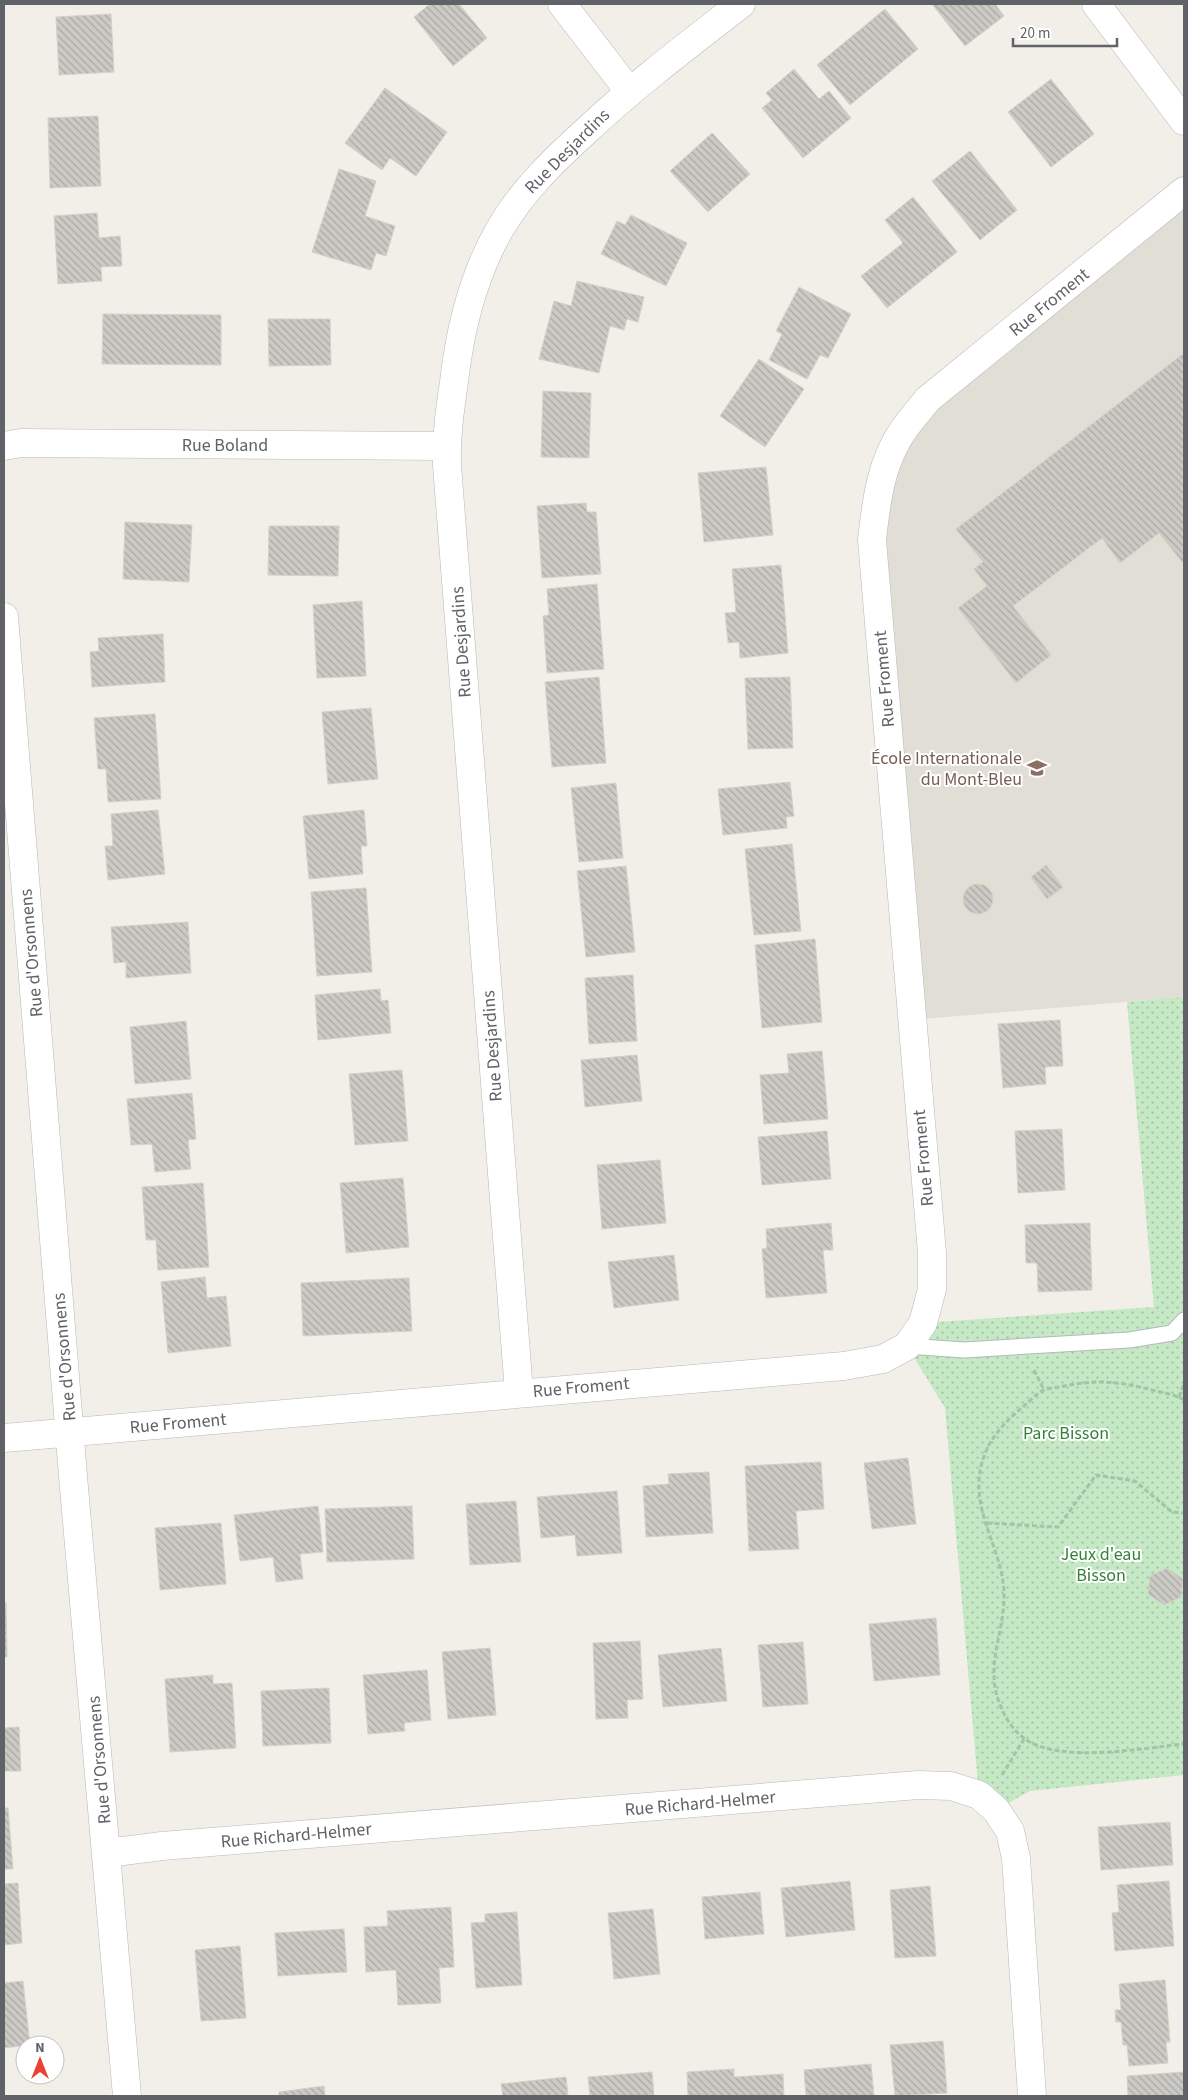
<svg xmlns="http://www.w3.org/2000/svg" width="1188" height="2100" font-family="'Source Sans 3',sans-serif">
  <defs>
    <pattern id="grass-dots" width="8" height="8" patternUnits="userSpaceOnUse" patternTransform="scale(1.25)"><rect width="8" height="8" fill="#c5e8c5"/><path d="M2 2h.1M6 6h.1" fill="none" stroke="#a3c0a4" stroke-width="1.8" stroke-linecap="round"/></pattern>
    <pattern id="building-back-hatch" width="6" height="6" patternUnits="userSpaceOnUse" patternTransform="scale(1.25)"><rect width="6" height="6" fill="#cccac5"/><path d="M-1 5l2 2M0 0l6 6M5-1l2 2" fill="none" stroke="#a9a8a4"/></pattern>
  </defs>
  <rect width="100%" height="100%" fill="#f1efe8"/>
  <!-- education -->
  <path fill="#e1ded6" d="M1184,191V997L911,1020L872,540L903,431Z"/>
  <!-- grass -->
  <path fill="url(#grass-dots)" d="M1184,997V1775L1030,1791L996,1810L979,1795L945,1408L907,1346L923,1323L1154,1307L1127,1002Z"/>
  <!-- building -->
  <path fill="url(#building-back-hatch)" stroke="#d6d1c6" d="M430,4H459L487,38L453,66L414,17Z
    M932,4H995L1004,16L965,46Z
    M885,9L918,49L850,105L817,65Z
    M111,14L114,72L59,75L56,17Z
    M794,69L819,99L829,91L851,118L803,158L762,108L772,100L766,93Z
    M1051,79L1094,134L1051,167L1008,112Z
    M385,88L447,132L416,176L390,158L382,170L345,143Z
    M98,116L101,186L50,188L48,118Z
    M712,133L750,174L708,212L670,171Z
    M970,151L1017,210L980,240L932,181Z
    M339,169L376,181L365,216L395,226L386,256L376,253L371,270L312,252Z
    M913,197L957,252L887,308L861,276L903,243L885,220Z
    M97,213L99,238L120,236L122,266L101,267L102,281L58,284L54,216Z
    M631,215L687,243L666,286L601,254L617,221L625,225Z
    M577,281L644,297L638,322L627,319L624,330L610,326L599,373L539,359L554,301L571,306Z
    M799,287L851,314L828,358L820,355L807,379L769,360L782,334L776,331Z
    M103,314L221,315V365L102,364Z
    M268,319H330L331,365L269,366Z
    M1184,353V562L1183,563L1159,533L1120,563L1102,538L1013,606L1051,655L1016,683L958,608L987,586L974,569L983,562L956,529Z
    M759,359L804,389L765,447L720,416Z
    M543,391L591,393L589,458L541,457Z
    M766,467L773,535L704,542L698,473Z
    M586,503L587,512H596L601,574L542,578L537,506Z
    M125,522L192,525L189,582L123,579Z
    M269,526H339L338,576L268,575Z
    M781,565L788,653L740,658L739,642L728,643L725,613L736,612L732,569Z
    M597,584L604,669L547,673L543,616L549,615L547,589Z
    M362,601L366,676L317,678L313,605Z
    M163,634L165,682L92,687L90,652L99,651L98,638Z
    M599,677L606,763L552,767L545,682Z
    M790,677L793,748L748,749L745,678Z
    M371,708L378,779L328,784L322,712Z
    M155,714L161,799L108,802L106,769H98L94,718Z
    M790,782L794,816L786,817L787,828L723,835L718,789Z
    M616,783L623,858L579,862L571,788Z
    M158,810L165,874L108,880L105,846H113L111,814Z
    M364,810L367,846H361L363,874L309,879L303,816Z
    M792,844L801,931L754,935L745,849Z
    M1046,865L1063,887L1047,899L1031,877Z
    M626,866L635,952L586,957L577,871Z
    M963 899a15 15 0 1 1 30 0a15 15 0 1 1-30 0Z
    M366,888L372,972L317,976L311,892Z
    M188,922L191,973L126,978V962L114,963L111,927Z
    M815,939L822,1022L762,1028L755,945Z
    M633,975L637,1041L589,1044L585,978Z
    M380,989L381,1001L388,1000L391,1033L318,1040L315,995Z
    M1060,1020L1063,1066L1045,1067L1046,1084L1003,1088L998,1024Z
    M186,1021L191,1079L135,1084L130,1027Z
    M822,1051L828,1119L764,1124L760,1075L789,1073L787,1054Z
    M637,1055L642,1101L585,1107L581,1060Z
    M402,1070L408,1141L355,1145L349,1074Z
    M192,1093L196,1139L188,1140L191,1169L155,1172L152,1144L131,1145L127,1099Z
    M1062,1129L1065,1190L1018,1193L1015,1131Z
    M827,1131L831,1179L762,1185L758,1137Z
    M660,1160L666,1223L602,1229L597,1165Z
    M403,1178L409,1247L346,1253L340,1183Z
    M203,1183L209,1267L158,1270L156,1240H146L142,1187Z
    M831,1223L833,1250H823L827,1293L766,1298L762,1249L767,1248L766,1229Z
    M1090,1223L1092,1290L1038,1292L1037,1263H1026L1025,1225Z
    M674,1255L679,1300L614,1308L608,1262Z
    M205,1277L207,1298L226,1296L231,1346L168,1353L161,1282Z
    M409,1278L412,1331L303,1336L301,1283Z
    M908,1458L916,1524L872,1529L864,1463Z
    M821,1462L824,1509L796,1511L799,1549L749,1551L745,1466Z
    M709,1472L713,1533L646,1537L643,1486L669,1484L668,1474Z
    M617,1491L622,1553L577,1556L575,1535L541,1538L537,1497Z
    M516,1501L521,1562L470,1565L466,1504Z
    M318,1506L323,1552L300,1554L303,1579L276,1582L273,1557L240,1561L234,1515Z
    M412,1506L414,1559L327,1562L325,1509Z
    M221,1523L226,1584L160,1590L155,1528Z
    M1167,1568L1183,1579L1181,1597L1164,1605L1148,1594L1150,1576Z
    M4,1603H6L7,1657H4Z
    M936,1618L940,1675L874,1681L869,1624Z
    M640,1641L643,1699L627,1700L628,1718L596,1719L593,1643Z
    M803,1642L808,1704L763,1707L758,1645Z
    M490,1648L496,1715L448,1719L442,1652Z
    M721,1648L727,1701L663,1707L658,1655Z
    M427,1670L431,1720L404,1723L405,1731L368,1734L363,1675Z
    M213,1675V1684L232,1683L236,1748L170,1752L165,1679Z
    M329,1688L331,1743L263,1746L261,1691Z
    M19,1727L21,1771H4V1728Z
    M4,1808H8L13,1869H4Z
    M1170,1822L1173,1865L1101,1870L1098,1827Z
    M850,1881L855,1930L786,1937L781,1888Z
    M1169,1881L1174,1946L1115,1951L1112,1913L1119,1912L1117,1885Z
    M18,1883L22,1943L4,1945V1884Z
    M930,1886L936,1956L895,1958L890,1890Z
    M760,1892L764,1934L705,1939L702,1897Z
    M451,1907L454,1967L439,1968L441,2003L398,2005L396,1970L366,1972L364,1927L388,1926L387,1911Z
    M653,1909L660,1974L614,1979L608,1913Z
    M517,1912L522,1985L476,1988L471,1923L485,1922V1914Z
    M344,1929L347,1972L278,1976L275,1933Z
    M240,1946L246,2018L201,2021L195,1950Z
    M1165,1980L1170,2042H1166L1168,2063L1129,2066L1127,2045H1123L1121,2022H1116L1115,2010H1121L1119,1984Z
    M23,1981L30,2045L4,2048V1983Z
    M943,2041L947,2093L895,2096L890,2045Z
    M871,2064L874,2096H806L804,2070Z
    M734,2069V2077L783,2074L784,2096H688L687,2072Z
    M652,2072L654,2096H590L588,2077Z
    M1184,2072V2096H1128L1127,2076Z
    M566,2077L568,2096H503L501,2084Z
    M324,2086L325,2096H279V2092Z"/>
  <g fill="none" stroke-linecap="round" stroke-linejoin="round">
    <defs>
      <path id="service" d="M907,1346L964,1350L1129,1340L1172,1333L1184,1320"/>
      <path id="minor" d="M562,4L629,91
        M1096,4L1184,121
        M4,446L21,443L446,446
        M4,617L73,1476L127,2096
        M519,1392L447,465C446,437 450,409 454,382C460,329 474,273 501,227C523,190 554,160 586,131C635,85 688,45 741,4
        M4,1438L844,1366L883,1359L907,1346L923,1323L932,1289V1253L872,540C876,502 881,461 904,429C911,419 920,409 928,399L1184,191
        M107,1853L162,1846L918,1785L951,1786L979,1795L996,1810L1010,1831L1016,1858L1032,2096"/>
    </defs>
    <!-- service casing -->
    <use href="#service" stroke="#b5b8bc" stroke-width="17"/>
    <!-- minor casing -->
    <use href="#minor" stroke="#b5b8bc" stroke-width="29"/>
    <!-- path -->
    <path stroke="#9cc7a9" stroke-width="3" stroke-dasharray="5 2.5" stroke-linecap="butt" d="M1034,1370L1044,1390
      M1179,1397L1184,1383
      M1184,1400C1176,1395 1165,1393 1156,1391C1117,1381 1098,1379 1059,1387C1055,1388 1048,1388 1044,1390C1037,1393 1030,1401 1024,1406C999,1427 981,1447 979,1481C977,1519 1002,1553 1004,1591C1006,1632 982,1668 1002,1709C1006,1720 1015,1732 1025,1739C1061,1764 1142,1748 1184,1744
      M987,1523L1058,1527L1096,1475L1135,1481L1172,1512L1184,1513
      M1002,1775L1024,1739"/>
    <!-- service -->
    <use href="#service" stroke="#fff" stroke-width="15"/>
    <!-- minor -->
    <use href="#minor" stroke="#fff" stroke-width="28"/>
  </g>
  <!-- icons -->
  <defs>
    <symbol id="school-bare" viewBox="-9 -9 18 18"><path d="M0-5L7-2L0 1L-7-2ZM-4 1L0 2.5L4 1V4Q0 6-4 4Z" fill="#8d6e63" stroke="#fff" stroke-width="2.5" paint-order="stroke"/></symbol>
  </defs>
  <g fill-rule="evenodd">
    <use href="#school-bare" x="1023" y="754" width="28" height="28"/>
  </g>
  <g text-anchor="middle" stroke-width="4" stroke-linejoin="round" paint-order="stroke">
    <!-- street labels -->
    <g font-size="18" fill="#5f6368" stroke="#fff">
      <text transform="translate(567 151) rotate(-45)" y="6">Rue Desjardins</text>
      <text transform="translate(1049 302) rotate(-39)" y="6">Rue Froment</text>
      <text x="225" y="451">Rue Boland</text>
      <text transform="translate(461 642) rotate(-94)" y="6">Rue Desjardins</text>
      <text transform="translate(884 679) rotate(-95)" y="6">Rue Froment</text>
      <text transform="translate(31 953) rotate(-95)" y="6">Rue d'Orsonnens</text>
      <text transform="translate(492 1046) rotate(-94)" y="6">Rue Desjardins</text>
      <text transform="translate(923 1158) rotate(-95)" y="6">Rue Froment</text>
      <text transform="translate(64 1357) rotate(-95)" y="6">Rue d'Orsonnens</text>
      <text transform="translate(581 1387) rotate(-5)" y="6">Rue Froment</text>
      <text transform="translate(178 1423) rotate(-5)" y="6">Rue Froment</text>
      <text transform="translate(99 1760) rotate(-95)" y="6">Rue d'Orsonnens</text>
      <text transform="translate(700 1803) rotate(-5)" y="6">Rue Richard-Helmer</text>
      <text transform="translate(296 1835) rotate(-5)" y="6">Rue Richard-Helmer</text>
    </g>
    <!-- education labels -->
    <g font-size="18" fill="#785e54" stroke="#fff" text-anchor="end">
      <text x="1022" y="764">École Internationale<tspan x="1022" dy="21">du Mont-Bleu</tspan></text>
    </g>
    <!-- park labels -->
    <g font-size="18" fill="#348238" stroke="#fff">
      <text x="1066" y="1439">Parc Bisson</text>
      <text x="1101" y="1560">Jeux d'eau<tspan x="1101" dy="21">Bisson</tspan></text>
    </g>
  </g>
  <!-- border -->
  <rect width="1188" height="2100" fill="none" stroke="#5f6368" stroke-width="10"/>
  <!-- north arrow -->
  <g transform="translate(40 2060)"><circle r="24" fill="#ffffff" stroke="#bfc1c3"/>
  <path d="M0-4L9 19L0 12L-9 19Z" fill="#ea4335"/>
  <text y="-8" font-size="14" font-weight="bold" text-anchor="middle" fill="#5f6368">N</text>
  </g>
  <!-- scale -->
  <path d="M1013 38v8h104v-8" fill="none" stroke="#5f6368" stroke-width="2.5"/>
  <text x="1020" y="38" font-size="15" fill="#5f6368" stroke="#ffffff" stroke-width="4" paint-order="stroke">20 m</text>
</svg>
